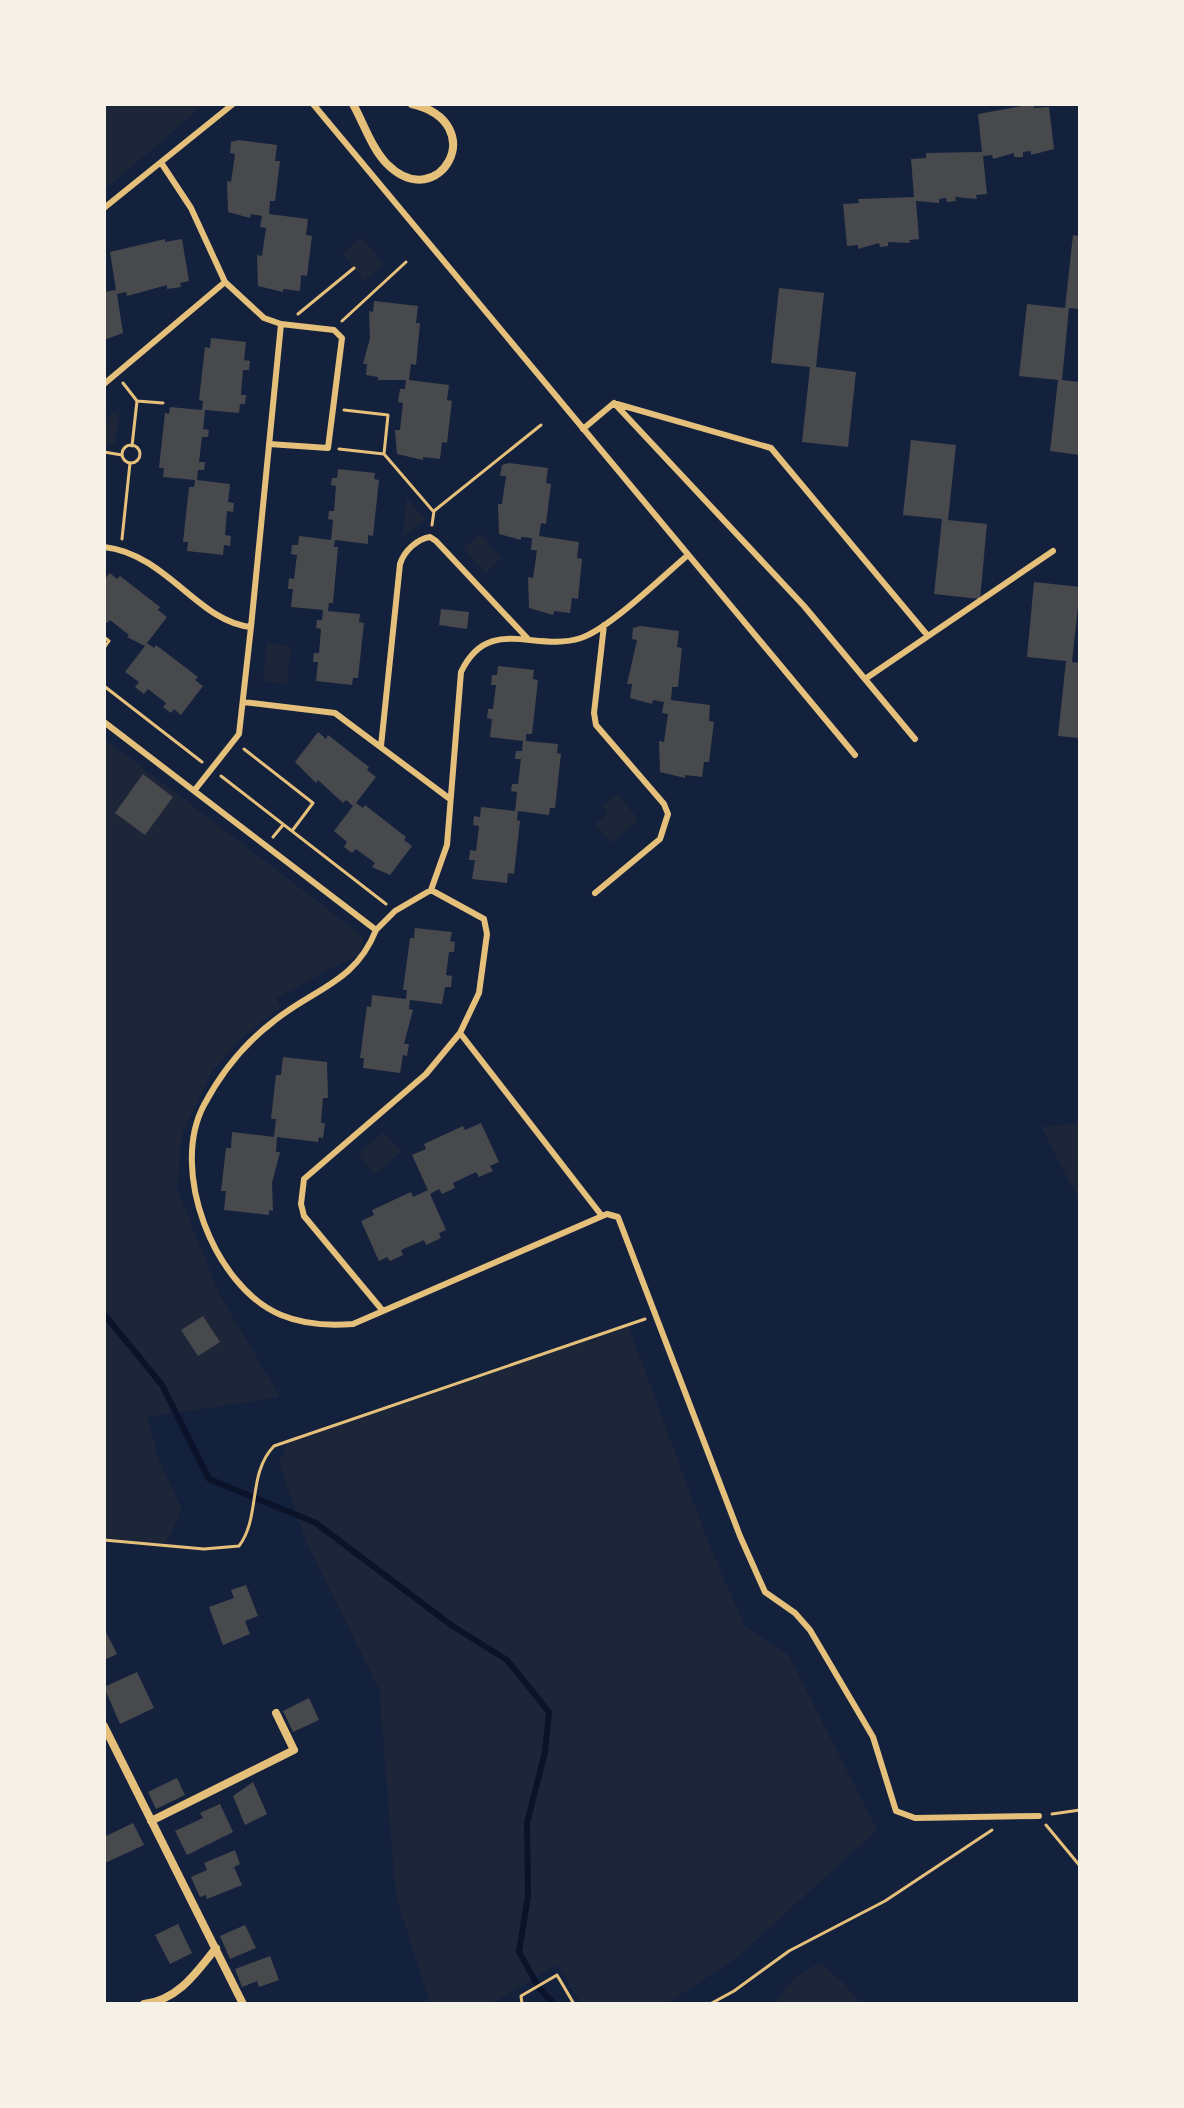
<svg xmlns="http://www.w3.org/2000/svg" width="1184" height="2108" font-family="Rubik,sans-serif">
  <rect width="100%" height="100%" fill="#14213d"/>
  <!-- green -->
  <path fill="#1d2539" d="M104,104H205L104,190Z
    M362,237L384,264L364,281L342,253Z
    M120,408L115,445L104,444V420Z
    M407,497L425,520L402,537Z
    M480,534L502,558L486,573L464,549Z
    M267,643L291,646L287,684L263,681Z
    M104,738L364,937L360,954L276,998L281,1007L245,1035L212,1071L182,1134L177,1189L219,1293L280,1397L148,1417L159,1461L182,1509L166,1543L104,1540Z
    M617,794L639,820L611,843L595,824L608,813L603,806Z
    M1080,1123V1202L1041,1127Z
    M384,1132L401,1152L375,1174L358,1154Z
    M628,1325L710,1547L744,1625L789,1656L877,1830L735,1959L666,2004H581L558,1964L491,2004H430L396,1896L379,1689L305,1539L279,1463L288,1440Z
    M819,1963L843,1982L861,2004H774L795,1977Z"/>
  <g fill="none" stroke-linecap="round" stroke-linejoin="round">
    <!-- stream -->
    <path stroke="#0b132b" stroke-width="6" d="M104,1314L162,1385L209,1479L316,1523L451,1625L507,1660L549,1712L545,1752L527,1823L528,1896L519,1952L539,1988L554,2004"/>
  </g>
  <!-- building -->
  <path fill="#48494c" d="M1034,104V108L1049,107L1054,149L1031,155V151L1023,152V157H1014V153L993,159L992,155L983,156L987,194L976,195L977,199L955,197L956,201L947,202L946,198L939,199V203L916,201L919,239L909,240L910,243L888,242V246L880,247L879,243L858,249V245L847,246L843,204L859,203L858,199L914,197L911,159L926,158V153L982,152L978,114Z
    M239,140L277,145L275,161H280L275,201H270L269,214L308,219L306,235L312,236L307,276L301,275L300,291L283,289V292L258,286L257,255L262,256L266,228L260,227L262,216L251,214L250,218L228,212L227,181L231,182L235,154L230,153L231,142Z
    M1073,235L1080,236V309L1069,308L1062,380L1080,382V455L1050,451L1058,380L1019,376L1027,304L1065,308Z
    M165,239V242L182,239L189,281L180,283L181,287L167,289V285L127,296L126,292L117,294L123,333L104,340V292L116,290L110,252Z
    M779,288L824,293L816,367L856,372L848,447L802,442L810,367L771,363Z
    M374,301L418,306L416,323H420L416,365L411,364L409,380L449,385L447,400L452,401L447,443L442,442L440,459L423,457V460L397,454L395,430H400L403,403L398,402L400,389H405L406,380H378V377L366,375L367,364H363L370,338L369,311L373,312Z
    M211,338L246,342L244,360L250,361L249,370H243L241,395H246L245,404H240L239,413L205,410L203,429L209,430L208,437H202L199,462H205L204,470H198L197,480L230,484L228,502L234,503L233,512L227,511L225,535L231,536L230,546L224,545L223,555L187,551L188,542H183L189,487H194L195,480L163,477L164,468H159L165,413L169,414L170,407L202,410L203,401L199,400L205,347L210,348Z
    M911,440L956,445L948,520L987,524L980,599L934,594L942,519L903,515Z
    M509,463L548,468L546,483L551,484L546,524L541,523L539,536L579,542L577,558L582,559L578,599L572,598L570,613L554,611L553,615L529,608L528,577L533,578L537,550H531L532,538L521,537V540L499,534L498,504H502L506,476H500L502,465Z
    M338,469L375,473L374,479L379,480L373,536L368,535V544L335,540L334,547H338L333,603H329L328,611L360,614L359,622L364,623L358,678H353L352,685L316,681L318,662H313L314,653H319L321,629L316,628L317,620H322L323,610L291,607L293,589H288L289,578L294,579L297,555L291,554L292,545H298L299,536L331,540L333,520L328,519L329,511H334L336,486L331,485L332,478H337Z
    M110,573L117,579L120,576L160,607L158,610L167,617L147,643L154,648L156,645L198,677L195,680L203,686L181,715L174,709L171,713L163,707L166,703L148,689L144,694L135,687L139,682L125,672L145,646L127,637L129,635L110,620L107,623L104,621V580Z
    M1034,582L1080,587L1072,662L1080,663V738L1058,736L1066,661L1027,657Z
    M441,609L469,612L467,629L439,625Z
    M641,626L679,631L677,647L682,648L678,687H672L671,700L710,705L709,721L714,722L709,762H704L702,777L685,775V778L660,772L659,741L664,742L668,714L662,713L664,702L653,700L652,704L630,698L632,684H627L637,640L632,639L633,628Z
    M498,666L534,670L533,679L538,680L532,734H526V741L558,744L557,753L561,754L555,808H550L549,815L518,811L517,820L520,821L514,874L508,873L507,883L472,879L475,860H469L470,850L476,851L479,826L473,825L474,816L480,817L481,807L515,811L517,792L511,791L512,784H518L521,759H515L516,751H522L523,741L490,737L492,719L487,718L488,709H493L496,685H491L492,675H497Z
    M318,732L326,739L328,735L369,767L367,770L376,777L356,803L363,808L365,805L406,837L404,840L412,846L390,875L372,867L375,863L356,849L352,853L344,847L347,842L334,831L353,806L346,800L343,803L318,780L316,783L295,762Z
    M143,774L173,797L145,835L115,813Z
    M415,928L452,932L450,941L455,942L454,952H449L446,975L452,976L451,987H445L442,1004L410,1000L409,1009L413,1010L404,1044H409L407,1056L403,1055L400,1073L363,1068L364,1058H360L367,1006L371,1007L372,995L406,999L407,990H403L410,938H414Z
    M283,1057L327,1062L328,1098H323L321,1123H325L323,1138L319,1137L318,1142L277,1137L276,1152H280L272,1183L273,1211L269,1210V1215L224,1210L226,1191H221L226,1148H231L232,1132L274,1137L276,1119H271L276,1075H281Z
    M481,1123L499,1162L490,1166L493,1171L479,1177L476,1172L453,1183L455,1188L442,1194L439,1189L430,1194L446,1230L439,1233L441,1238L426,1245L424,1240L401,1250L403,1255L390,1261L387,1257L379,1261L361,1221L374,1215L372,1210L411,1192L413,1197L428,1190L412,1155L426,1149L424,1144L463,1126L465,1130Z
    M203,1316L220,1342L198,1356L181,1330Z
    M246,1585L258,1616L245,1621L250,1634L223,1645L209,1607L234,1598L231,1590Z
    M104,1628L117,1654L104,1660Z
    M137,1672L154,1708L120,1724L104,1687Z
    M309,1698L319,1720L293,1732L283,1711Z
    M177,1778L185,1795L156,1809L148,1792Z
    M253,1782L267,1814L245,1825L233,1796Z
    M220,1804L233,1832L187,1855L175,1831L203,1818L200,1813Z
    M133,1823L144,1845L105,1863L104,1837Z
    M235,1850L240,1864L234,1867L242,1885L207,1899L206,1895L200,1897L191,1877L207,1870L204,1863Z
    M178,1924L192,1953L170,1964L155,1935Z
    M245,1925L256,1948L230,1959L220,1936Z
    M270,1956L279,1980L259,1987L257,1981L242,1987L235,1969Z"/>
  <g fill="none" stroke-linecap="round" stroke-linejoin="round">
    <!-- path -->
    <path stroke="#e5c07b" stroke-width="3" d="M298,314L354,268
      M342,321L406,262
      M123,383L137,401L132,446
      M137,401L163,403
      M344,410L388,415L384,454
      M122 454a9 9 0 1 1 18 0a9 9 0 1 1-18 0Z
      M339,449L384,454L433,511
      M104,452L122,455
      M432,525L434,511L541,425
      M122,539L130,463
      M104,637L109,641L104,648
      M104,686L202,762
      M244,749L313,803L292,831
      M221,776L386,904
      M273,837L283,825
      M104,1540L204,1549L239,1546C261,1517 247,1474 274,1446L645,1319
      M1052,1814L1080,1810
      M1046,1825L1080,1866
      M522,2004L521,1996L557,1975L574,2004
      M710,2004L734,1991L789,1951L885,1901L992,1830"/>
    <!-- service -->
    <path stroke="#e5c07b" stroke-width="6" d="M313,104L855,755
      M104,208L233,104
      M225,282L264,318L281,324L251,627
      M104,384L225,282L191,208L162,164
      M617,404L771,448L928,636
      M583,429L614,403L804,606L915,739
      M269,444L328,448L342,338L334,330L281,324
      M104,547C167,554 198,622 251,627L239,734L194,791
      M865,679L1053,551
      M243,702L335,713L450,799
      M104,722L376,930C355,983 315,988 274,1021C245,1043 221,1073 204,1105C169,1170 214,1287 281,1315C305,1325 329,1326 353,1324L607,1214L618,1217L740,1536L765,1592L795,1613L810,1630L873,1737L896,1811L915,1818L1039,1816
      M381,746L400,564C404,551 417,539 430,537L436,541L528,639
      M431,890L447,845L461,672C489,614 535,653 581,638C609,629 663,576 688,555
      M595,893L660,839L668,814L664,804L596,725L594,713L604,625
      M376,930L395,911L431,890L484,919L487,934L479,993L460,1033L426,1074L304,1179L301,1204L304,1216L383,1311
      M460,1033L602,1216"/>
    <!-- minor -->
    <path stroke="#e5c07b" stroke-width="8" d="M353,104C363,122 372,149 387,164C439,216 492,123 412,104
      M104,1726L243,2004
      M151,1821L294,1750L276,1713
      M144,2004C178,2000 196,1973 216,1948"/>
  </g>
  <!-- border -->
  <rect width="1184" height="2108" fill="none" stroke="#f6f1e7" stroke-width="212"/>
</svg>
